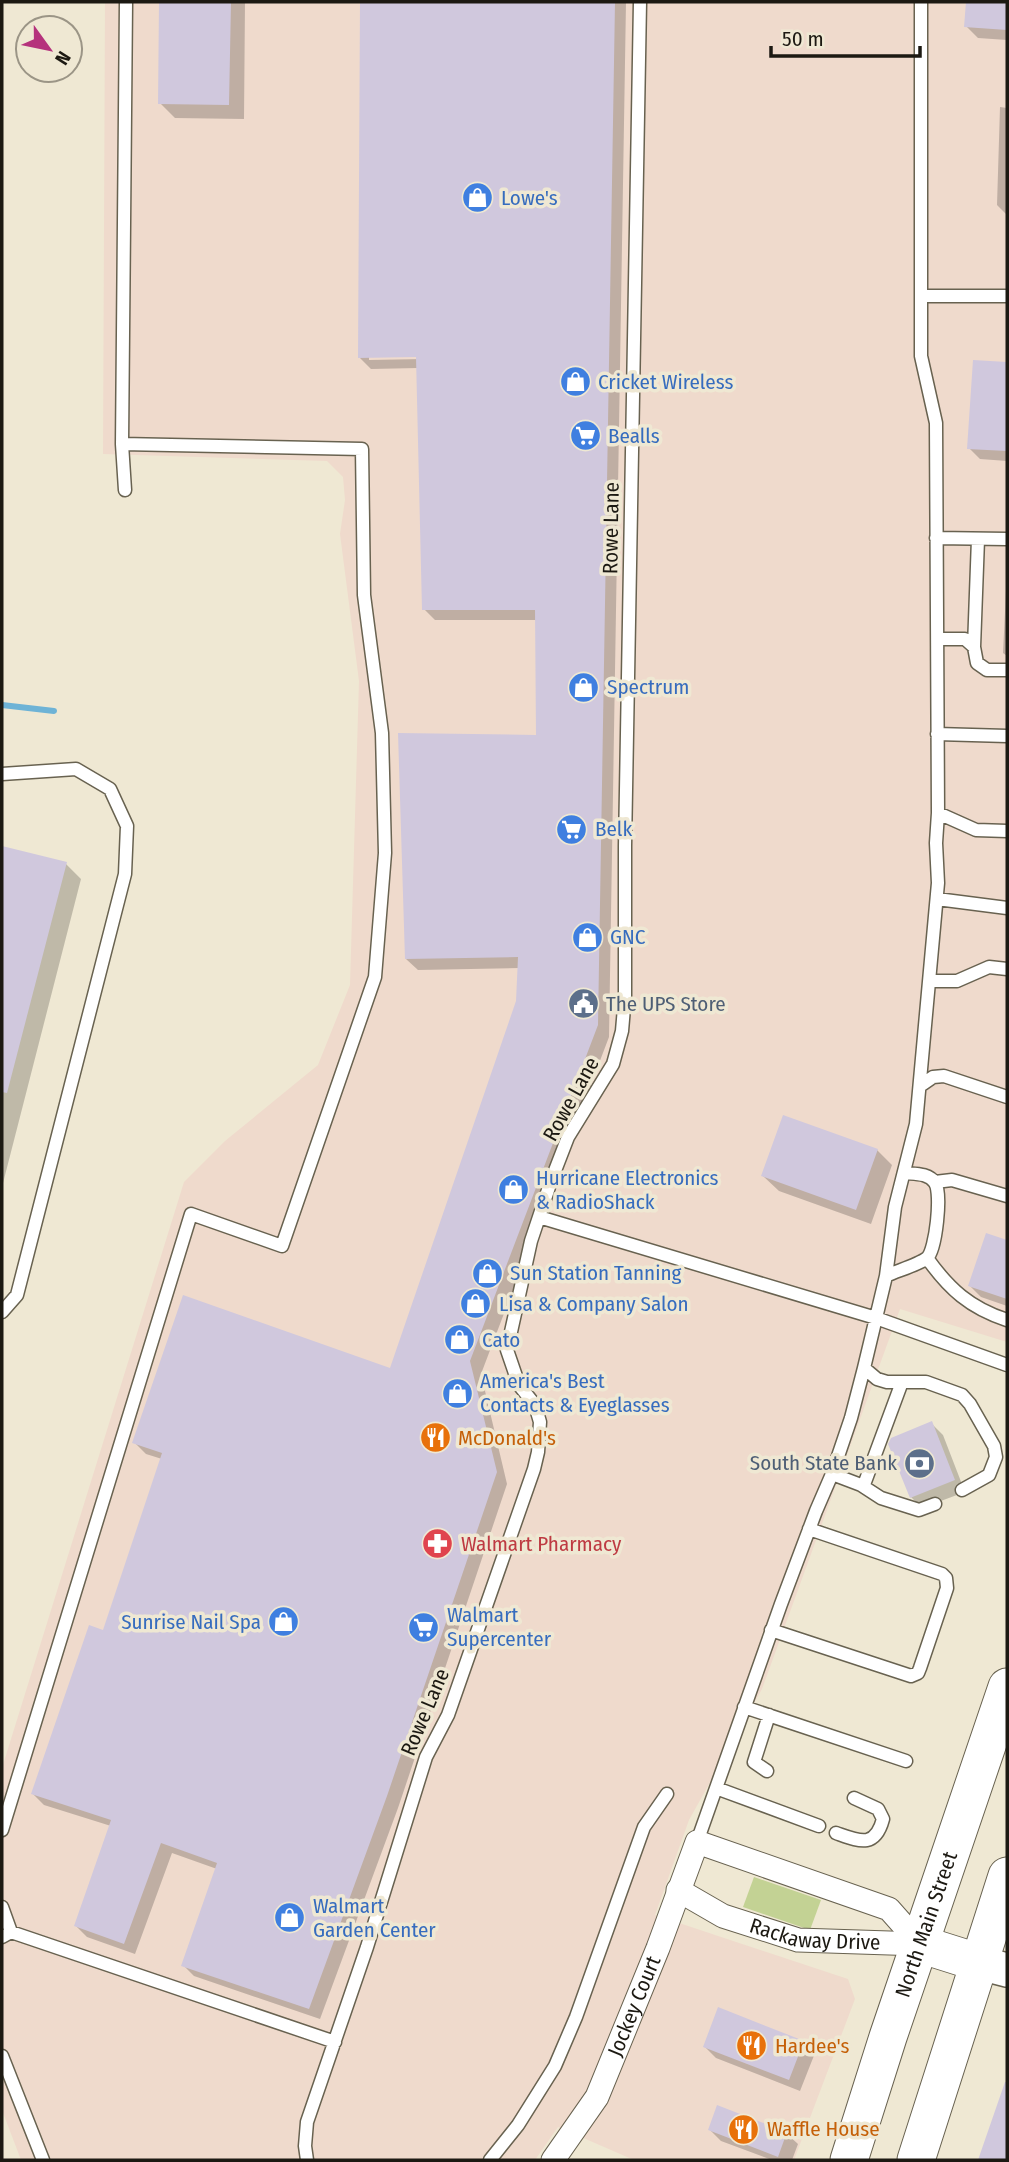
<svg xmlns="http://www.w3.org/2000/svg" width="1009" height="2162" font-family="'Fira Sans Condensed',sans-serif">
  <rect width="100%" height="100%" fill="#efe8d3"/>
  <!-- commercial -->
  <path fill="#efdacc" d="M105,2H1007V1342L900,1309L762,1689L689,1820L655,1915L848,1979L855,1999L794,2160H634L558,2127L535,2160H21L2,2110V1768L184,1182L225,1141L318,1065L350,985L359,681L340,534L345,500L343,477L327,461L103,454Z"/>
  <!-- green -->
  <path fill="#c3d294" d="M754,1877L821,1900L810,1930L743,1907Z"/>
  <!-- shadow -->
  <path fill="#0003" fill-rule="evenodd" d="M161,2H245L244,119L175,118L160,103Z
    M362,2H626L609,1037L481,1374L507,1484L398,1808L320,2019L194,1976L183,1965L217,1869L172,1853L135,1954L87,1937L76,1926L111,1826L44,1805L33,1794L104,1633L162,1459L146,1454L134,1442L391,1370L518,1001L519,968L418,970L406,959L538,737L537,620H435L424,609L418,368L371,369L360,358ZM424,355V359L369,360V356Z
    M968,2H1007V40L978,38L966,26Z
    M1000,107L1007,108V215L997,205Z
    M974,362L1007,363V461L980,459L969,448Z
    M1007,570V656L1003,653Z
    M2,847L66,864L81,879L2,1187Z
    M877,1150L892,1165L871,1224L779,1191L763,1176Z
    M987,1235L1007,1242V1306L981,1297L970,1286Z
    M932,1424L943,1435L965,1492L922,1508L911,1497Z
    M803,2042L815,2053L800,2091L716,2058L705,2047Z
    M1007,2080V2160H980Z
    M710,2130L786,2133L798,2144L792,2160H772L721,2141Z"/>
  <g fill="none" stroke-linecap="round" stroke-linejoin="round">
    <!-- stream -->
    <path stroke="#6eb3d6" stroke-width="6" d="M2,705L54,711"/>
  </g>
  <!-- building -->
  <path fill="#d0c8dd" d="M159,2H231L229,105L158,104Z
    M360,2H615L598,1025L470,1361L497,1472L387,1796L309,2009L181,1966L217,1863L161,1843L124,1944L74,1926L111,1820L31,1794L89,1625L103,1630L162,1453L132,1443L183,1295L390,1368L516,1001L518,957L405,959L398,733L536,735L535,610H422L416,357L358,358Z
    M966,2H1007V30L964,27Z
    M973,360L1007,362V451L967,449Z
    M2,846L67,862L7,1093L2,1092Z
    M783,1115L878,1149L856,1210L761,1176Z
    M986,1233L1007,1240V1299L968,1286Z
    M932,1421L955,1480L910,1498L888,1444L891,1438Z
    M718,2007L804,2041L789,2080L703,2047Z
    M1005,2082H1007V2160H978Z
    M717,2105L787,2132L778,2157L708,2130Z"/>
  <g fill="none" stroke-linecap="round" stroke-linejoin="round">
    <defs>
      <path id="lane" d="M921,296H1007
        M125,490L122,444L126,2
        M936,538L1007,539
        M937,639H965L974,647L977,663L987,670H1007
        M974,647L978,539
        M937,734L1007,736
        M2,774L76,769L110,789L127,826L125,874L17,1295L2,1312
        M938,813L976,830L1007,831
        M937,899L1007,908
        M930,981H957L989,967L1007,969
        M920,1086L933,1077L944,1076L1007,1097
        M935,1182L952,1180L1007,1196
        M539,1217L876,1318L1007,1365
        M927,1258C949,1289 970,1308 1007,1320
        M886,1276C896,1271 918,1265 927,1258C936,1250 942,1193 935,1183C929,1173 915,1174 905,1173
        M864,1368L877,1379L887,1382H926L962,1395L970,1404L994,1446L996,1457L989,1475L962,1490
        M832,1474L861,1485L865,1482L902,1382
        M861,1485L881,1498L919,1510L935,1504
        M771,1630L911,1676L918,1673L920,1668L947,1588L946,1578L942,1574L809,1529
        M744,1707L906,1761
        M767,1771L754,1762L769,1715
        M716,1788L819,1826
        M2,1830L191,1214L282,1246L375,977L385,853L382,733L364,595L362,449L122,444
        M836,1833C859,1841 875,1849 883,1819L878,1809L854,1798
        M697,1842L781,1604L816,1511L832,1474L851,1418L864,1368L886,1276L895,1207L916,1124L938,883L936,843L938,813L936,423L921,356V2
        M2,1907L11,1932
        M2,1937L11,1932L335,2042
        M2,2056L43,2160
        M307,2160L305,2146L307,2122L367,1947L426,1757L448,1715L534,1469L538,1452L540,1422L535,1405L519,1385L507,1350L531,1241L551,1181L568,1137L613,1064L622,1031L625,996V846L640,2
        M490,2160L518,2125L555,2066L576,2017L644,1827L667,1794"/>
      <g id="street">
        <path id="s1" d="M678,1890L723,1916L798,1940L920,1944"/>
        <path id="s2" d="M553,2160L597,2097L658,1948L697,1842L889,1909L920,1944"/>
      </g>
      <path id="secondary" d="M980,1963L1007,1970"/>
      <g id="primary">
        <path d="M920,1944L980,1963"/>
        <path id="s3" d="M849,2160L888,2037L1007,1687"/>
        <path d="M916,2160L1007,1876"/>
      </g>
    </defs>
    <!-- lane casing -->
    <use href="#lane" stroke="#686250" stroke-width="15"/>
    <!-- street casing -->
    <use href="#street" stroke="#686250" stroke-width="25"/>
    <!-- secondary casing -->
    <use href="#secondary" stroke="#686250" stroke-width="36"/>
    <!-- primary casing -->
    <use href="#primary" stroke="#686250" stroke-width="39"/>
    <!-- lane -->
    <use href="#lane" stroke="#fff" stroke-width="12"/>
    <!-- street -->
    <use href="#street" stroke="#fff" stroke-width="23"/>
    <!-- secondary -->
    <use href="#secondary" stroke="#fff" stroke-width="33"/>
    <!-- primary -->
    <use href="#primary" stroke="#fff" stroke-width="37"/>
  </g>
  <!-- icons -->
  <defs>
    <symbol id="shop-disc" viewBox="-11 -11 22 22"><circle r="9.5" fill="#3f7fe0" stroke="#efe8d3"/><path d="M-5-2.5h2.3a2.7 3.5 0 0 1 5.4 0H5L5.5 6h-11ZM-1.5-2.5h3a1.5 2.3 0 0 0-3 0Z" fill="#fff"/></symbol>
    <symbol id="supermarket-disc" viewBox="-11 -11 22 22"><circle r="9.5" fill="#3f7fe0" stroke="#efe8d3"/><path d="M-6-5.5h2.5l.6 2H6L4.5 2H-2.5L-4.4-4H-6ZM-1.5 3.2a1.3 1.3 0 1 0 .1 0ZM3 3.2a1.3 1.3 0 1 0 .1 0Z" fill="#fff"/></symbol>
    <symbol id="civic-disc" viewBox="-11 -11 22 22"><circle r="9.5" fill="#5c6f8a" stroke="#efe8d3"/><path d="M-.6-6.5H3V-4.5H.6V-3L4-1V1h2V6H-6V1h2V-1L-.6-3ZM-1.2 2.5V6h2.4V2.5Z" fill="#fff"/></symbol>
    <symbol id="restaurant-disc" viewBox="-11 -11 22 22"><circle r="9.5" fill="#e8710a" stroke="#efe8d3"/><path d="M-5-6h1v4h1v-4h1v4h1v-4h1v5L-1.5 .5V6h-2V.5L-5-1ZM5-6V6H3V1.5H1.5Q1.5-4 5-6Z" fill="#fff"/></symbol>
    <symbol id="bank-disc" viewBox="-11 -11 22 22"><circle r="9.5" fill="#5c6f8a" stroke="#efe8d3"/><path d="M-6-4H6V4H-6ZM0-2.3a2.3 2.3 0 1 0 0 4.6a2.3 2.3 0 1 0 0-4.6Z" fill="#fff"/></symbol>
    <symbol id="pharmacy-disc" viewBox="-11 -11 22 22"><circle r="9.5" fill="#e0444e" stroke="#efe8d3"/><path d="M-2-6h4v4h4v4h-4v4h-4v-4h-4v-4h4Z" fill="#fff"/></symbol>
  </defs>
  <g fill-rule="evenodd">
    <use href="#shop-disc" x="460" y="180" width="35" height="35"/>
    <use href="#shop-disc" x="558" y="364" width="35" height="35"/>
    <use href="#supermarket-disc" x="568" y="418" width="35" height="35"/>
    <use href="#shop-disc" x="566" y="670" width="35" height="35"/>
    <use href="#supermarket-disc" x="554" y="812" width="35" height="35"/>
    <use href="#shop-disc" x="570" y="920" width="35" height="35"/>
    <use href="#civic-disc" x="566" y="986" width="35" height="35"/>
    <use href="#shop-disc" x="496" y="1172" width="35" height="35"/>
    <use href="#shop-disc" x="470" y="1256" width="35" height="35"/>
    <use href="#shop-disc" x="458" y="1286" width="35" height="35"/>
    <use href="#shop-disc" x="442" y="1322" width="35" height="35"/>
    <use href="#shop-disc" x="440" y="1376" width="35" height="35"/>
    <use href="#restaurant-disc" x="418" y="1420" width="35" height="35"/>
    <use href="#bank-disc" x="902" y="1446" width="35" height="35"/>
    <use href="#pharmacy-disc" x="420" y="1526" width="35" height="35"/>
    <use href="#shop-disc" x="266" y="1604" width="35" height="35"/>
    <use href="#supermarket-disc" x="406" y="1610" width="35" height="35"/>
    <use href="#shop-disc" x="272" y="1900" width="35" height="35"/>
    <use href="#restaurant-disc" x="734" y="2028" width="35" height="35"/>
    <use href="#restaurant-disc" x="726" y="2112" width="35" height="35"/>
  </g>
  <g text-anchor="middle" stroke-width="7" stroke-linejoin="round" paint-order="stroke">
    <!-- shop labels -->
    <g font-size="21" fill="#366cbe" stroke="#efe8d3" text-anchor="start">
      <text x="501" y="205">Lowe's</text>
      <text x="598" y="389">Cricket Wireless</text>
      <text x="608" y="443">Bealls</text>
      <text x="607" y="694">Spectrum</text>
      <text x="595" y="836">Belk</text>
      <text x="610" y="944">GNC</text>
      <text x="536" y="1185">Hurricane Electronics<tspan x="536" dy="24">&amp; RadioShack</tspan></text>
      <text x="510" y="1280">Sun Station Tanning</text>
      <text x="499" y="1311">Lisa &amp; Company Salon</text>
      <text x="482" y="1347">Cato</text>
      <text x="480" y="1388">America's Best<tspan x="480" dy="24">Contacts &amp; Eyeglasses</tspan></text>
      <text x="447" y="1622">Walmart<tspan x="447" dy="24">Supercenter</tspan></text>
      <text x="261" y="1629" text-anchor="end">Sunrise Nail Spa</text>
      <text x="313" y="1913">Walmart<tspan x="313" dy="24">Garden Center</tspan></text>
    </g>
    <!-- street labels -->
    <g font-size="21" fill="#1c1912" stroke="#efe8d3">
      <text transform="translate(611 528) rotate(-89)" y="7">Rowe Lane</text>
      <text transform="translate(571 1099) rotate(-61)" y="7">Rowe Lane</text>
      <text transform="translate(425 1712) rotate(-67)" y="7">Rowe Lane</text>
      <text dy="7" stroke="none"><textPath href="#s3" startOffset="248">North Main Street</textPath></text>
      <text dy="7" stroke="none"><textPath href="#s1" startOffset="147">Rackaway Drive</textPath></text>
      <text dy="7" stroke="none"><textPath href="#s2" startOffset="175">Jockey Court</textPath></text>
    </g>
    <!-- service labels -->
    <g font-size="21" fill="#4e5e75" stroke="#efe8d3" text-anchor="start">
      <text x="606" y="1011">The UPS Store</text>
      <text x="897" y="1470" text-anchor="end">South State Bank</text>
    </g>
    <!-- food labels -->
    <g font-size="21" fill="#c56008" stroke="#efe8d3" text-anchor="start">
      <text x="458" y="1445">McDonald's</text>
      <text x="775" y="2053">Hardee's</text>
      <text x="767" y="2136">Waffle House</text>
    </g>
    <!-- health labels -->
    <g font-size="21" fill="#be3a42" stroke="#efe8d3" text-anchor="start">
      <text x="461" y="1551">Walmart Pharmacy</text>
    </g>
  </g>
  <!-- border -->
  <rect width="1009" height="2162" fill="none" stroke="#1c1912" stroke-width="7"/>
  <!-- north arrow -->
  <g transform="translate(49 49) rotate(123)"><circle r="33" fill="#efe8d3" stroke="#9b9586" stroke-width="2"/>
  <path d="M0-5L12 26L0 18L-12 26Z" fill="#b5327c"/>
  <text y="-10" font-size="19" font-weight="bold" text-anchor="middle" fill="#1c1912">N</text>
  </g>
  <!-- scale -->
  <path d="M771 46v10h149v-10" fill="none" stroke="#1c1912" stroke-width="3.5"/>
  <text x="782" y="46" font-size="21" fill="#1c1912" stroke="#efe8d3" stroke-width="5" paint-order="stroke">50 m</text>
</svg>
